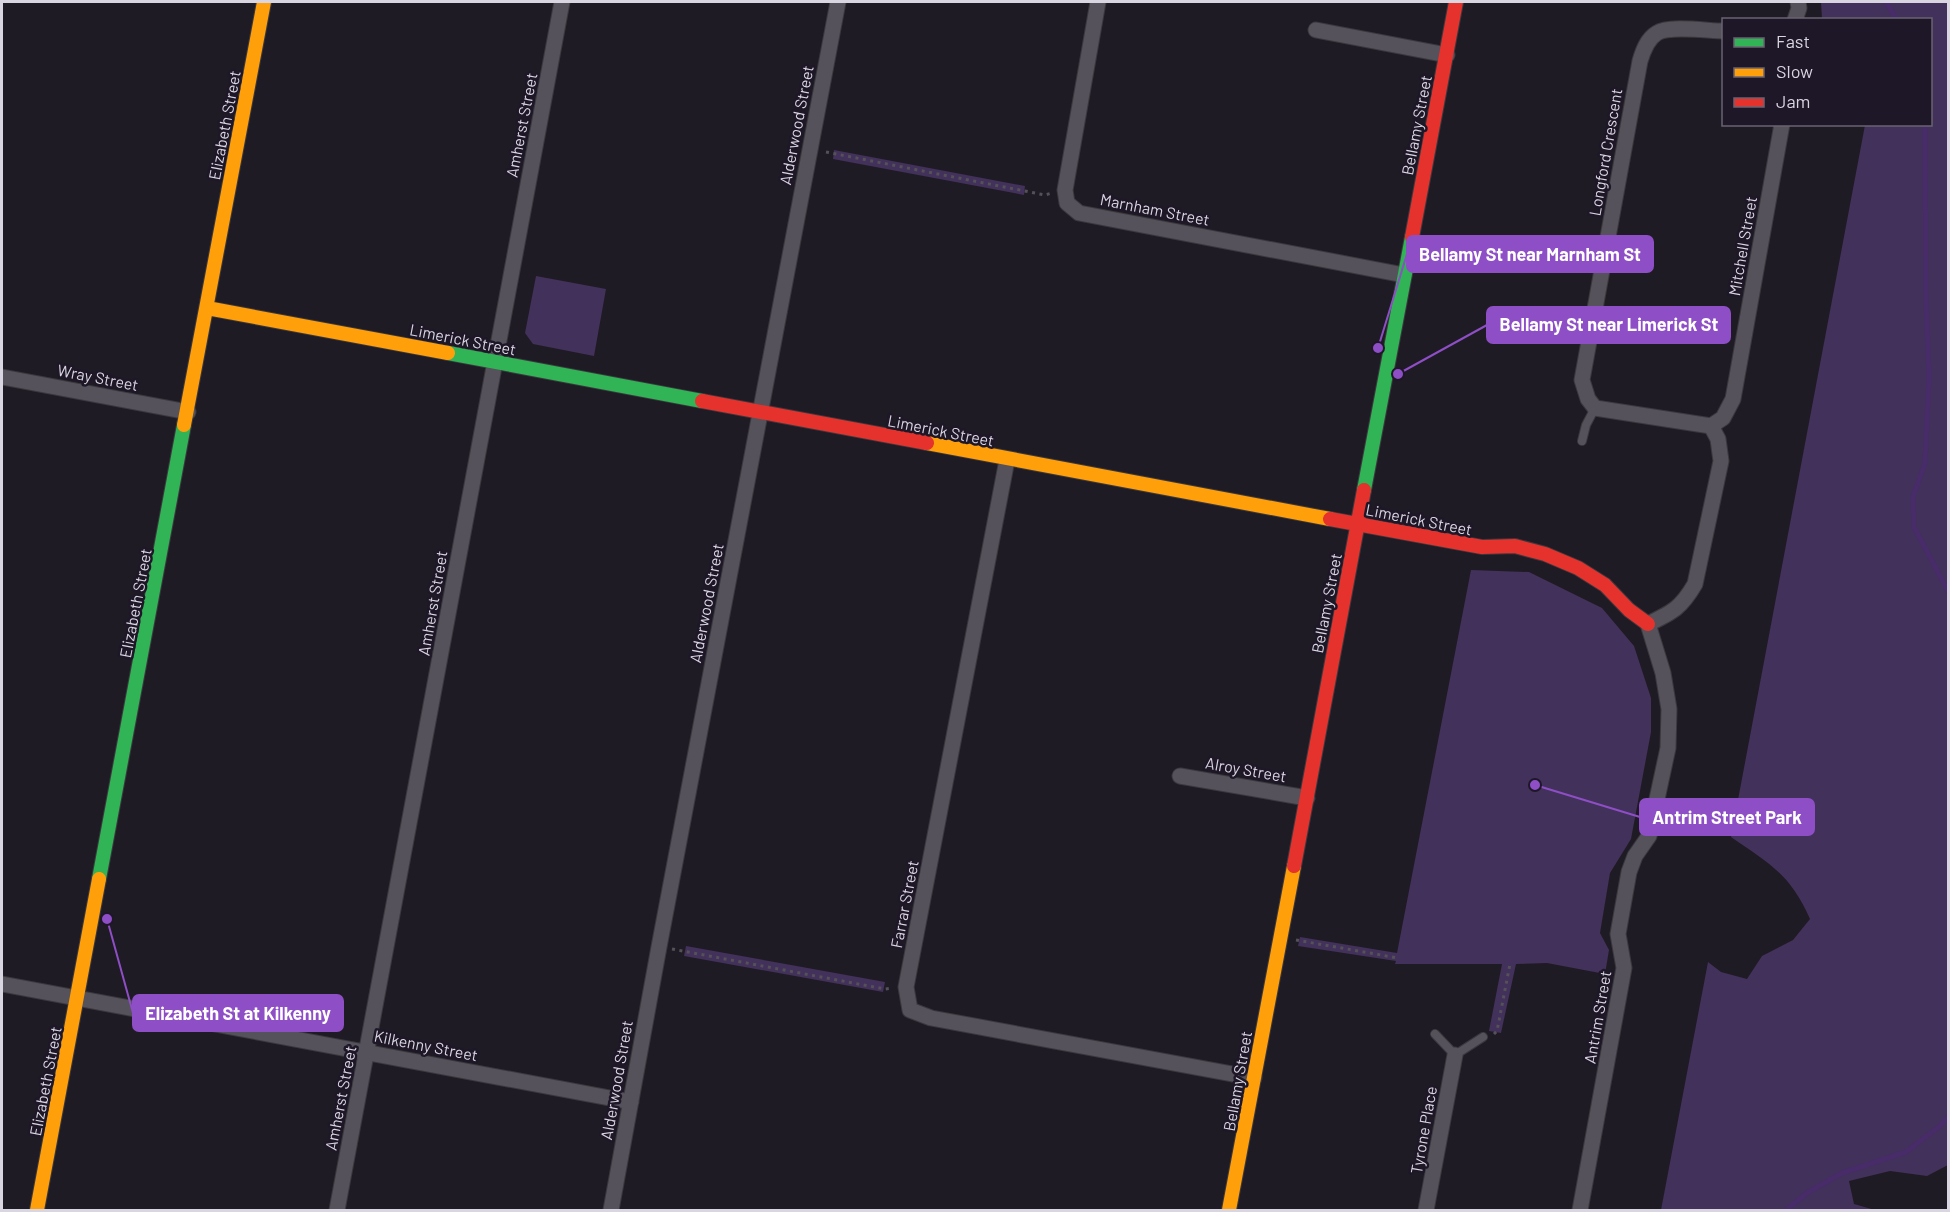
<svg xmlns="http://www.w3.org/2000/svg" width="1950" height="1212" viewBox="0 0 1950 1212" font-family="Barlow,sans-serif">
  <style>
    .green { fill: #42315a }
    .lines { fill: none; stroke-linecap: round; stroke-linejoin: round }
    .stream { stroke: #472c69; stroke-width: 5 }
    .lane-casing { stroke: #3b383f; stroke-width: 10 }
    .street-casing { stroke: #3b383f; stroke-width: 17 }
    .fast-casing { stroke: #3b383f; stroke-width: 16 }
    .slow-casing { stroke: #3b383f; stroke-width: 16 }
    .jam-casing { stroke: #3b383f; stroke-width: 16 }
    .path { stroke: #545158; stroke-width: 3; stroke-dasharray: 3 4.5; stroke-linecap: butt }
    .lane { stroke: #56525b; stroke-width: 8 }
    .street { stroke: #56525b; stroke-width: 15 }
    .fast { stroke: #30b455; stroke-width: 14 }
    .slow { stroke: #ff9f0a; stroke-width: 14 }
    .jam { stroke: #e5322d; stroke-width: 14 }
    .labels { text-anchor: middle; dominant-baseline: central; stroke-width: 5; stroke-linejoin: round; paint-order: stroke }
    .street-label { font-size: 16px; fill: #d9d5e1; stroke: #1e1728 }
    .leader { fill: none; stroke: #8e4ec6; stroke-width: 2 }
    .callout-dot { fill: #8e4ec6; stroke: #1e1728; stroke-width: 2 }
    .callout { fill: #8e4ec6; stroke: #8e4ec6; stroke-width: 2 }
    .callout-label { font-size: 18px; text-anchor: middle; font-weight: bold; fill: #fff }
  </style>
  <rect width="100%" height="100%" fill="#1f1b24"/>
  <path class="green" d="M1821,2H1948V1165L1927,1176L1890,1171L1849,1181L1854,1204L1875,1210H1661L1708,962L1721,972L1747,979L1762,956L1793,940L1810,919C1790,874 1770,864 1731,837L1865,125L1930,124V20L1822,19Z
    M834,150L1025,186L1024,195L833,159Z
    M536,276L606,289L594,356L533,344L525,333Z
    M1471,570L1529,572L1602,608L1634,646L1651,698V732L1631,839L1610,873L1600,933L1609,950L1605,974L1547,963L1516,964L1501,1033L1489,1031L1502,964H1395L1396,961L1298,946L1300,937L1397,953Z
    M686,946L885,982L883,992L684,956Z"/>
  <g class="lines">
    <path class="stream" d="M1886,2L1897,20
      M1925,124L1926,298L1929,377L1925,463L1913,497L1914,527L1948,591
      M1786,1210L1807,1193L1842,1173L1906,1152L1940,1126L1948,1117"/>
    <defs>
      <path id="lane" d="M1582,441L1586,425L1595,408
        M1435,1034L1455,1055L1483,1037"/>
      <path id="street" d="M1098,2L1065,190L1067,203L1079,213L1404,275
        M1795,20L1799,8L1798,2
        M1316,30L1447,55
        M2,377L188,412
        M1711,426L1595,408L1588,399L1582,380L1640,61C1643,51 1647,39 1657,33C1669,25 1708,31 1724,31
        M1007,460L906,987L910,1010L931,1018L1254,1078
        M1180,776L1307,798
        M2,984L631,1102
        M337,1210L562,2
        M611,1210L659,947L838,2
        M1426,1210L1455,1055
        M1580,1210L1624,968L1618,934L1629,872L1635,856L1649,836L1668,748L1669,709L1663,673L1648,624C1673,612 1681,608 1695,584L1721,461L1718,439L1711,426L1723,418L1733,399L1782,124"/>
      <path id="fast" d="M448,353L702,401
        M1364,490L1412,237
        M99,879L184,425"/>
      <path id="slow" d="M207,308L448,353
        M184,425L264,2
        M927,443L1330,519
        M37,1210L99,879
        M1229,1210L1294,866"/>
      <path id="jam" d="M1412,237L1456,2
        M702,401L927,443
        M1330,519L1482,547L1515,546L1545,554L1578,568L1605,585L1629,610L1648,624
        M1294,866L1364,490"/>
    </defs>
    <use href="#lane" class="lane-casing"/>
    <use href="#street" class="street-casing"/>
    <use href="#fast" class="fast-casing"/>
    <use href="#slow" class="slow-casing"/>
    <use href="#jam" class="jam-casing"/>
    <path class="path" d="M826,152L1045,195L1052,193
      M1296,940L1398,958
      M672,949L885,989L893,988
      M1494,1034L1497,1031L1510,964"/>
    <use href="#lane" class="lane"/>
    <use href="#street" class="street"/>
    <use href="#fast" class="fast"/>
    <use href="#slow" class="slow"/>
    <use href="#jam" class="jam"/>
  </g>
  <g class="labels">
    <g class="street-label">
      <text transform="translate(224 125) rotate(-79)">Elizabeth Street</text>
      <text transform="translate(521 125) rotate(-79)">Amherst Street</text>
      <text transform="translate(796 125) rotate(-79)">Alderwood Street</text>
      <text transform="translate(1416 125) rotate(-79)">Bellamy Street</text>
      <text transform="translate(1605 152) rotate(-80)">Longford Crescent</text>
      <text transform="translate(1155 209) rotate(11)">Marnham Street</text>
      <text transform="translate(1742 246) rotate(-80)">Mitchell Street</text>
      <text transform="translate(463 339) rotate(11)">Limerick Street</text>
      <text transform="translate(98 377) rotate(11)">Wray Street</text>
      <text transform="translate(941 430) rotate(11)">Limerick Street</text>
      <text transform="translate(1419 519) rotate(11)">Limerick Street</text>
      <text transform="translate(135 603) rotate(-79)">Elizabeth Street</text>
      <text transform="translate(432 603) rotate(-80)">Amherst Street</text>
      <text transform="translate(706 603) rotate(-79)">Alderwood Street</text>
      <text transform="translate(1326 603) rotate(-79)">Bellamy Street</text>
      <text transform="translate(1246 769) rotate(10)">Alroy Street</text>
      <text transform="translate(904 904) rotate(-79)">Farrar Street</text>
      <text transform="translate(1597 1017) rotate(-80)">Antrim Street</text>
      <text transform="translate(426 1045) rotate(11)">Kilkenny Street</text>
      <text transform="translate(616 1080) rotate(-80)">Alderwood Street</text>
      <text transform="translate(45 1081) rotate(-79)">Elizabeth Street</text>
      <text transform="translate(1237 1081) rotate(-80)">Bellamy Street</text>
      <text transform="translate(340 1098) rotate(-79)">Amherst Street</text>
      <text transform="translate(1423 1130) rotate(-80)">Tyrone Place</text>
    </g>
  </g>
  <path class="leader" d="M1378 348L1407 254M1398 374L1487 325M1535 785L1640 817M107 919L133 1013"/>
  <g class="callout-dot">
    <circle cx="1378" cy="348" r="6"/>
    <circle cx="1398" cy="374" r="6"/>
    <circle cx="1535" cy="785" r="6"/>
    <circle cx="107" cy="919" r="6"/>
  </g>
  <g class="callout">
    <rect x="1407" y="236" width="246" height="36" rx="6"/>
    <rect x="1487" y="307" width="243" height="36" rx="6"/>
    <rect x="1640" y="799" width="174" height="36" rx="6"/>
    <rect x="133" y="995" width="210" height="36" rx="6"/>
  </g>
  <g class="callout-label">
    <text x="1530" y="261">Bellamy St near Marnham St</text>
    <text x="1609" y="331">Bellamy St near Limerick St</text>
    <text x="1727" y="824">Antrim Street Park</text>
    <text x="238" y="1020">Elizabeth St at Kilkenny</text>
  </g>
  <rect width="1950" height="1212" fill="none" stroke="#d9d5e1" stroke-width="6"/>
  <rect x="1722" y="18" width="210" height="108" fill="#1e1728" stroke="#696372" stroke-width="1.5"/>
  <rect x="1734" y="38" width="30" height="9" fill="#30b455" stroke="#696372" stroke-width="1.5"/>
  <text x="1776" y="48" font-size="18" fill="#d9d5e1">Fast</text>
  <rect x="1734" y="68" width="30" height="9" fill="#ff9f0a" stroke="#696372" stroke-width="1.5"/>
  <text x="1776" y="78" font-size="18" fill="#d9d5e1">Slow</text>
  <rect x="1734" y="98" width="30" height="9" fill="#e5322d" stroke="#696372" stroke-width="1.5"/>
  <text x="1776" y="108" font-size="18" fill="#d9d5e1">Jam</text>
</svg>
